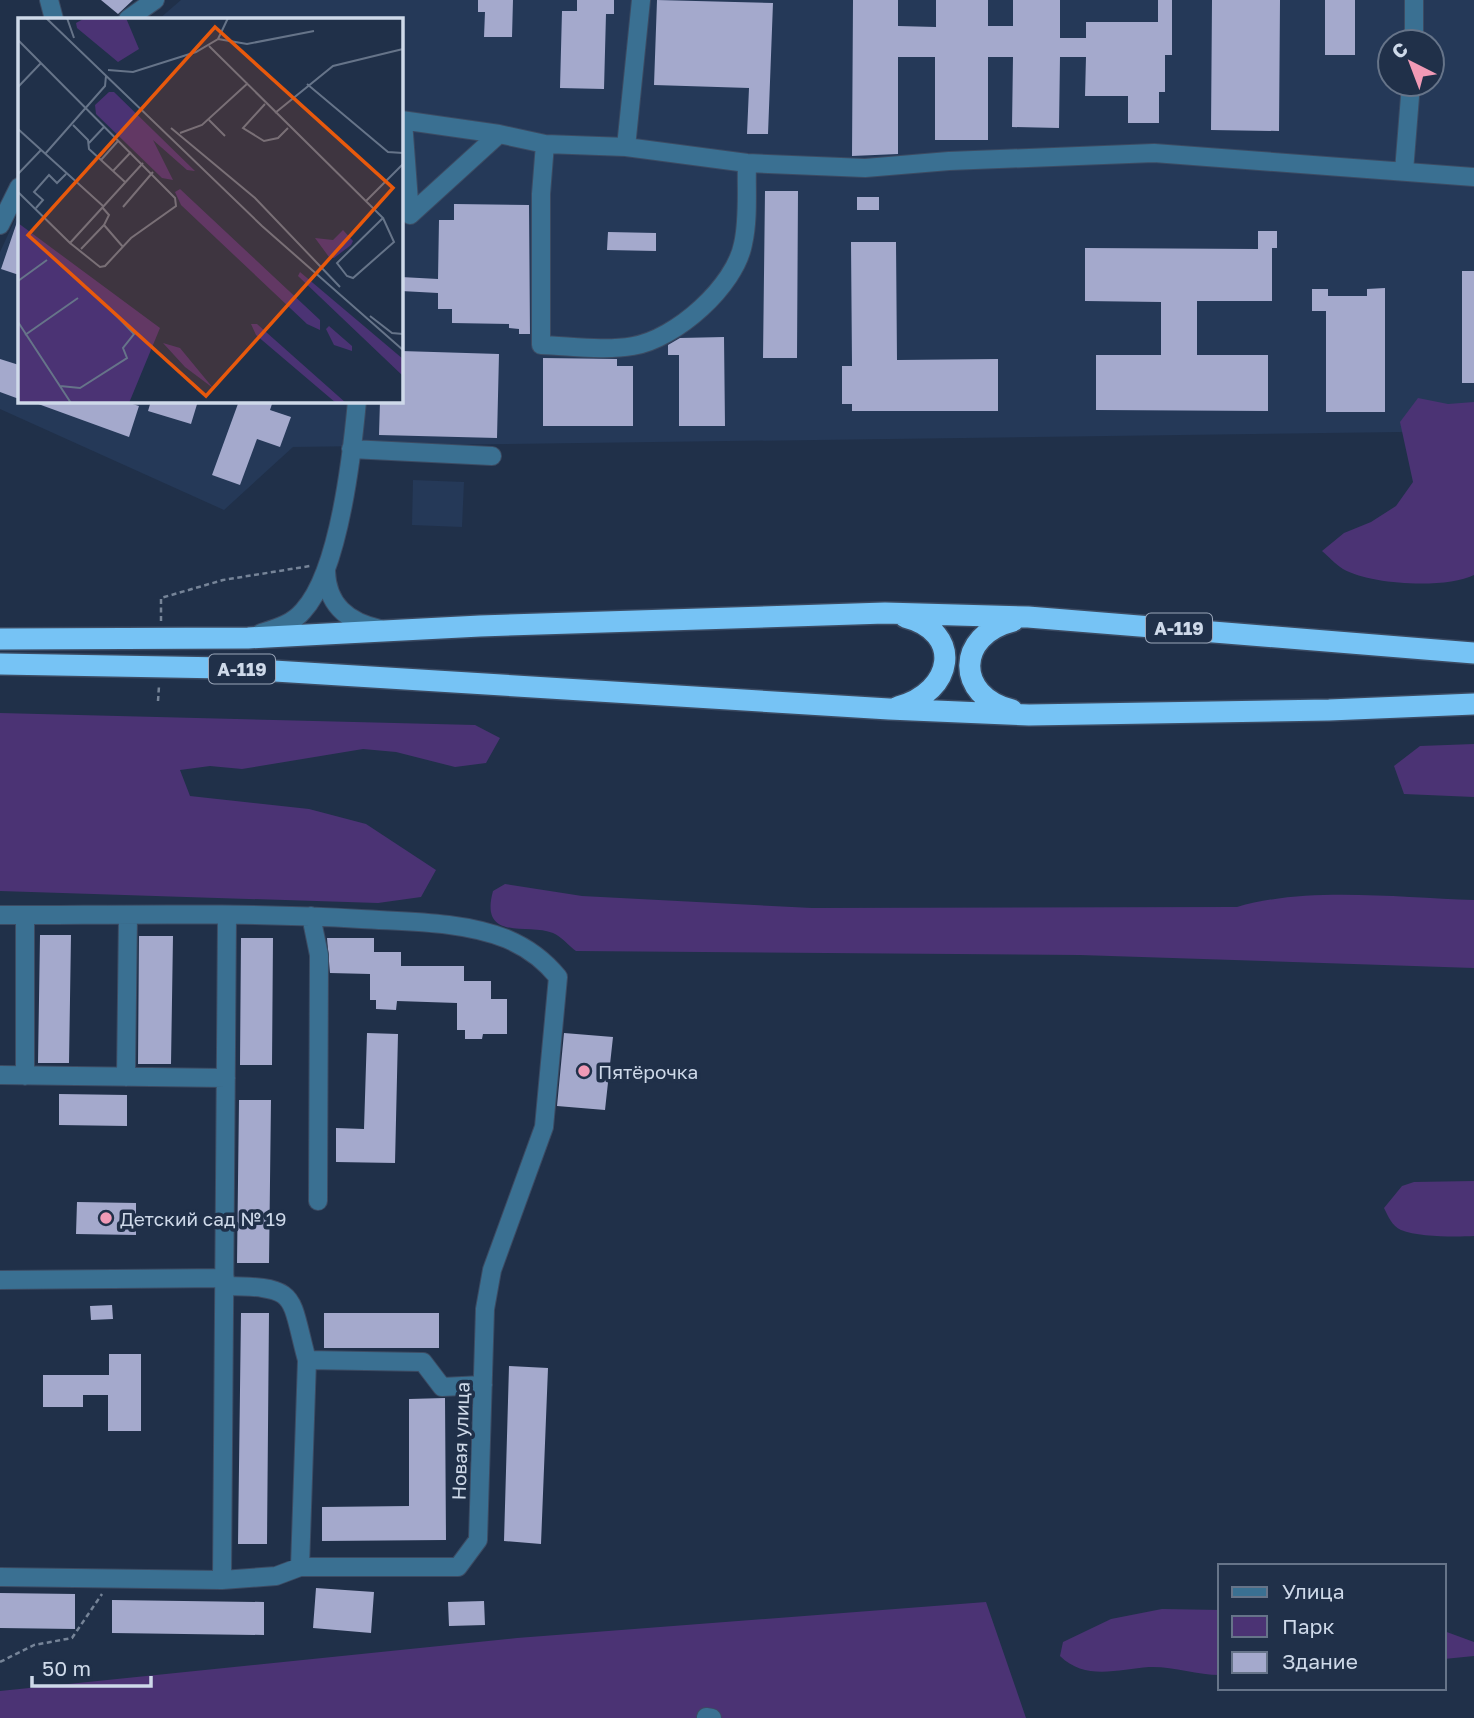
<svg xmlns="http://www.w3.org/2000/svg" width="1474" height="1718" viewBox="0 0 1474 1718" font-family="'Golos Text',sans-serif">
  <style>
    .built { fill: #253958; fill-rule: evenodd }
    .green { fill: #4b3374 }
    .building { fill: #a4a9cc }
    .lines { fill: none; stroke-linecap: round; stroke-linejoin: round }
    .minor-casing { stroke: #3c4b63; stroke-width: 20 }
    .highway-casing { stroke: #3c4b63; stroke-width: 24 }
    .path { stroke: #768498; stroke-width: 2.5; stroke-dasharray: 5 3.5; stroke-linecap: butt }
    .minor { stroke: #3a7092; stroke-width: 18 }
    .highway { stroke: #76c3f5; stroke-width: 21 }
    .poi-dot { fill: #f09ab6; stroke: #203049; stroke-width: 2.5 }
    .labels { text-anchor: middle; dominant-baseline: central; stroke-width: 7; stroke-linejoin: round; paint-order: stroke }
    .shield { fill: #203049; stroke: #9aa6b9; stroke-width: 2 }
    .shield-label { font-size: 18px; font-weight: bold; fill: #ced9e9 }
    .poi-label { font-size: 19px; fill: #ced9e9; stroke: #203049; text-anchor: start }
    .street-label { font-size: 19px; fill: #ced9e9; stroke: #203049 }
    .inset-road { fill: none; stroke: #667489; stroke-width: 2 }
    .view { fill: #e8590c; fill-opacity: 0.15; stroke: #e8590c; stroke-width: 3.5 }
    .inset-edge { fill: none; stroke: #ced9e9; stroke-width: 3.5 }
  </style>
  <rect width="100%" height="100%" fill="#203049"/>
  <path class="built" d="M181,0H1474V431L293,447L224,510L0,409V252L19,211V401H401V19H159ZM1390,42H1432V84H1390Z
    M413,480L464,482L462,527L412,525Z"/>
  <path class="green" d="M1418,398L1448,404L1474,402V575C1446,589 1371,585 1343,569C1335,564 1328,556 1322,551L1344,533L1371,522L1396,506L1413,482L1400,422Z
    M0,713L475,725L500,738L486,763L455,767L396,752L363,749L242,769L210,766L180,770L190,796L309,809L366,824L436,870L421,897L378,903L0,891Z
    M1474,744V797L1404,794L1394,766L1420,746Z
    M505,884L582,896L812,908L1237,907C1308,886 1400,898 1474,900V968L1080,955L576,951C569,946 561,936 553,933C528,923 479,942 493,891Z
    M1474,1181V1236C1455,1237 1418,1237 1401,1230C1392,1226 1388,1216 1384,1208L1402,1186L1414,1182Z
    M986,1602L1026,1718H0V1691L517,1638Z
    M1162,1609L1220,1610V1675C1197,1675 1172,1666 1149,1667C1119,1669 1085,1681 1060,1656L1063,1642L1111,1619Z
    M1444,1631L1474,1642V1656L1444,1659Z"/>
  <path class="building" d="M101,0H133L118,14Z
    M478,0H513L512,37H484L485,12H478Z
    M577,0H614V14H606L604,89L560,88L562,11H577Z
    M657,0L773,3L768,134H747L749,88L654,85Z
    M853,0H898V26L936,27V0H988V26H1013V0H1060V38H1086V22H1158V0H1172V55H1165V92H1159V123H1128V96H1085L1086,57H1060L1059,128L1012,127L1013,57H988V140H935V57H898V154L852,156Z
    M1212,0H1280L1279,131L1211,130Z
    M1325,0H1355V55H1325Z
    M765,191H798L797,358H763Z
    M857,197H879V210H857Z
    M454,204L529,205L530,334H519V329L509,328V324L452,323V309H438V293L401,291V277L438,279L439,220H454Z
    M17,222L19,223V275L1,269Z
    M1258,231H1277V248H1272V301H1197V355H1268V411L1096,410V355H1161V302L1085,301V248L1258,249Z
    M608,232L656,233V251L607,250Z
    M851,242H896L897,360L998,359V411H852V404H842V366H852Z
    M1462,271H1474V383H1462Z
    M1385,288V412H1326V311H1312V289H1328V296H1367V289Z
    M724,337L725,426H679V355H668V345L680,338Z
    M401,351L499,354L497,438L379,435L380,401H401Z
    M543,358L617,359V366H633V426H543Z
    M0,359L19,365V399L0,392Z
    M30,401H123L139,406L129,437Z
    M151,401H198L191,424L148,411Z
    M239,401H273L270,410L291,417L280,447L257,439L240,485L212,475Z
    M40,935H71L69,1063H38Z
    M139,936H173L171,1064H138Z
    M241,938H273L272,1065H240Z
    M327,938H374V952H401V966H464V981H491V999H507V1034H483L482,1039H465V1030H457V1003L397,1001L396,1010L376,1009V1000H370V974L330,973Z
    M367,1033L398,1034L395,1163L336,1162V1128L364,1129Z
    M564,1033L613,1037L605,1110L557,1106Z
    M59,1094L127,1095V1126L59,1125Z
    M239,1100H271L269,1263H237Z
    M77,1202L136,1203V1235L76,1234Z
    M112,1305L113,1319L91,1320L90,1306Z
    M241,1313H269L267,1544H238Z
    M324,1313H439V1348H324Z
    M109,1354H141V1431H108V1395H83V1407H43V1375H109Z
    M509,1366L548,1368L541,1544L504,1541Z
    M445,1398L446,1540L322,1541V1507L409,1506V1399Z
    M316,1588L374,1592L371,1633L313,1628Z
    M0,1593L75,1594V1629L0,1628Z
    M112,1600L264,1602V1635L112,1633Z
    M484,1601L485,1625L449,1626L448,1602Z"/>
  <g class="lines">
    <defs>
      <path id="minor" d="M49,0L54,19
        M128,19L155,0
        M1414,42V0
        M401,120L499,134L545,144L626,147L747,163L865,168L949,161L1154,153L1474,177
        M403,121L410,215
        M545,144L541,194V345C571,346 604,351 633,346C676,339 735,286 743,244C749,218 746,188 747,163
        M626,147L641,0
        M1404,171L1411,84
        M410,215L499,134
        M0,225L19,187
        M351,449L492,456
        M326,571C327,605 348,622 380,629
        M261,633C277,628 292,624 303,611C339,572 352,455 357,401
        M0,915C120,915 241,912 361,919C408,922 462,921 507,939C526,947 545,961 558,977L544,1127L492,1270L485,1309L478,1540L458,1567H300L276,1576L222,1580
        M25,915V1076
        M311,916L319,955L318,1201
        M0,1075L226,1078
        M126,1077L128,915
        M0,1280L225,1278
        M226,1286C300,1287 289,1294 307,1360L423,1362L442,1387L483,1385
        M300,1567L307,1360
        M0,1577L222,1580L227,915
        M706,1717L712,1718"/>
      <path id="highway" d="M0,639L248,638L480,626L885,613L1028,617L1474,653
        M0,664L225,668L889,709L1029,715L1329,710L1474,704
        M898,707C954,692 964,632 905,617
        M1012,710C955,696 956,635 1013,621"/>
    </defs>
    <use href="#minor" class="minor-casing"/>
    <use href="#highway" class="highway-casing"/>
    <path class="path" d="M161,621V598L223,580L310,566
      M158,701L159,686
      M0,1662L34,1645L72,1638L102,1594"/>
    <use href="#minor" class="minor"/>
    <use href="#highway" class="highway"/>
  </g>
  <g class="poi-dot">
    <circle cx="584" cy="1071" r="7"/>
    <circle cx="106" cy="1218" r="7"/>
  </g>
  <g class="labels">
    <g class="shield">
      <rect x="1146" y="613.5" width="66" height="29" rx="5"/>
      <rect x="209" y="654.5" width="66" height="29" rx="5"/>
    </g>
    <g class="shield-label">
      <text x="1179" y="628">А-119</text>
      <text x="242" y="669">А-119</text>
    </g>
    <g class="poi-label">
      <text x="598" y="1071">Пятёрочка</text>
      <text x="120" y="1218">Детский сад № 19</text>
    </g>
    <g class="street-label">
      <text transform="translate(460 1441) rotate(-88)">Новая улица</text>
    </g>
  </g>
  <g transform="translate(18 18)">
    <rect width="385" height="385" fill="#203049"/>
    <path d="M67,0H108L121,31L100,44L59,10L58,5ZM91,74H96L177,153L169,152L135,122L155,162L144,160L78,96L77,87ZM162,171L302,302V312L289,306L163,187L157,174ZM0,205L142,310L111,385H0ZM325,212L335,223L333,227L316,240L311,239L297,220L315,222ZM282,254L385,341V358L280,258ZM233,306H239L328,385H318L238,317ZM311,308L334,328V333L316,327L308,311ZM145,325L162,330L195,370L167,349Z" fill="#4b3374"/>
    <path class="inset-road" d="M28,0L244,208L385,332M49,0L56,20M200,21L229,26L296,13M0,22L157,180L158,188L113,220L87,248L82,249L52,225M191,28L365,200L319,245L329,258L335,260L376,224L365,200M90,52L115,54L178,34L200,21L210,0M289,66L370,134L385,135M0,69L23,45M247,86L225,110L246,123L260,120L270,110M257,95L315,48L385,31M191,102L207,118M55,107L70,122L71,131L107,164M153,110L237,180L322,269M0,111L85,188M162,115L184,107L230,65M71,125L86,109M27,136L87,68L88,58M83,142L100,123M95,153L113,134M0,156L23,132M0,174L52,225L125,145M348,183L385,146M84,189L91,197L86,207L105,229M105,189L135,154M18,190L25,182L16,174L31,157L39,165L48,156M63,231L86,207M0,263L29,242M352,298L374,315L385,316M0,304L53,385M7,317L60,280M42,368L62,370L109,340L105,330L116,316L95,294"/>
    <path class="view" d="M197,9L375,170L188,378L10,217Z"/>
    <rect width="385" height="385" class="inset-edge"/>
  </g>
  <rect x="1218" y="1564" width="228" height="126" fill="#203049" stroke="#667489" stroke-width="2"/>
  <rect x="1232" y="1587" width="35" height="10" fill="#3a7092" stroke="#667489" stroke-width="2"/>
  <text x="1282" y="1599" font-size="21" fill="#ced9e9">Улица</text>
  <rect x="1232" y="1616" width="35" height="21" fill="#4b3374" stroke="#667489" stroke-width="2"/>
  <text x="1282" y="1634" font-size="21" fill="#ced9e9">Парк</text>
  <rect x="1232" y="1652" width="35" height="21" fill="#a4a9cc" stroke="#667489" stroke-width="2"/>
  <text x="1282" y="1669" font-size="21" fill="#ced9e9">Здание</text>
  <g transform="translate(1411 63) rotate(318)"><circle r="33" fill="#203049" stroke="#667489" stroke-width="2"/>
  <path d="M0-5L12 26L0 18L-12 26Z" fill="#f09ab6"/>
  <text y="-10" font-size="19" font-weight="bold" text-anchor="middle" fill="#ced9e9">С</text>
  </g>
  <path d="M32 1676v10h119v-10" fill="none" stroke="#ced9e9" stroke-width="3.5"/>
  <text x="42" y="1676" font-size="21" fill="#ced9e9" stroke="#203049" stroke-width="5" paint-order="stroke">50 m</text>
</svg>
